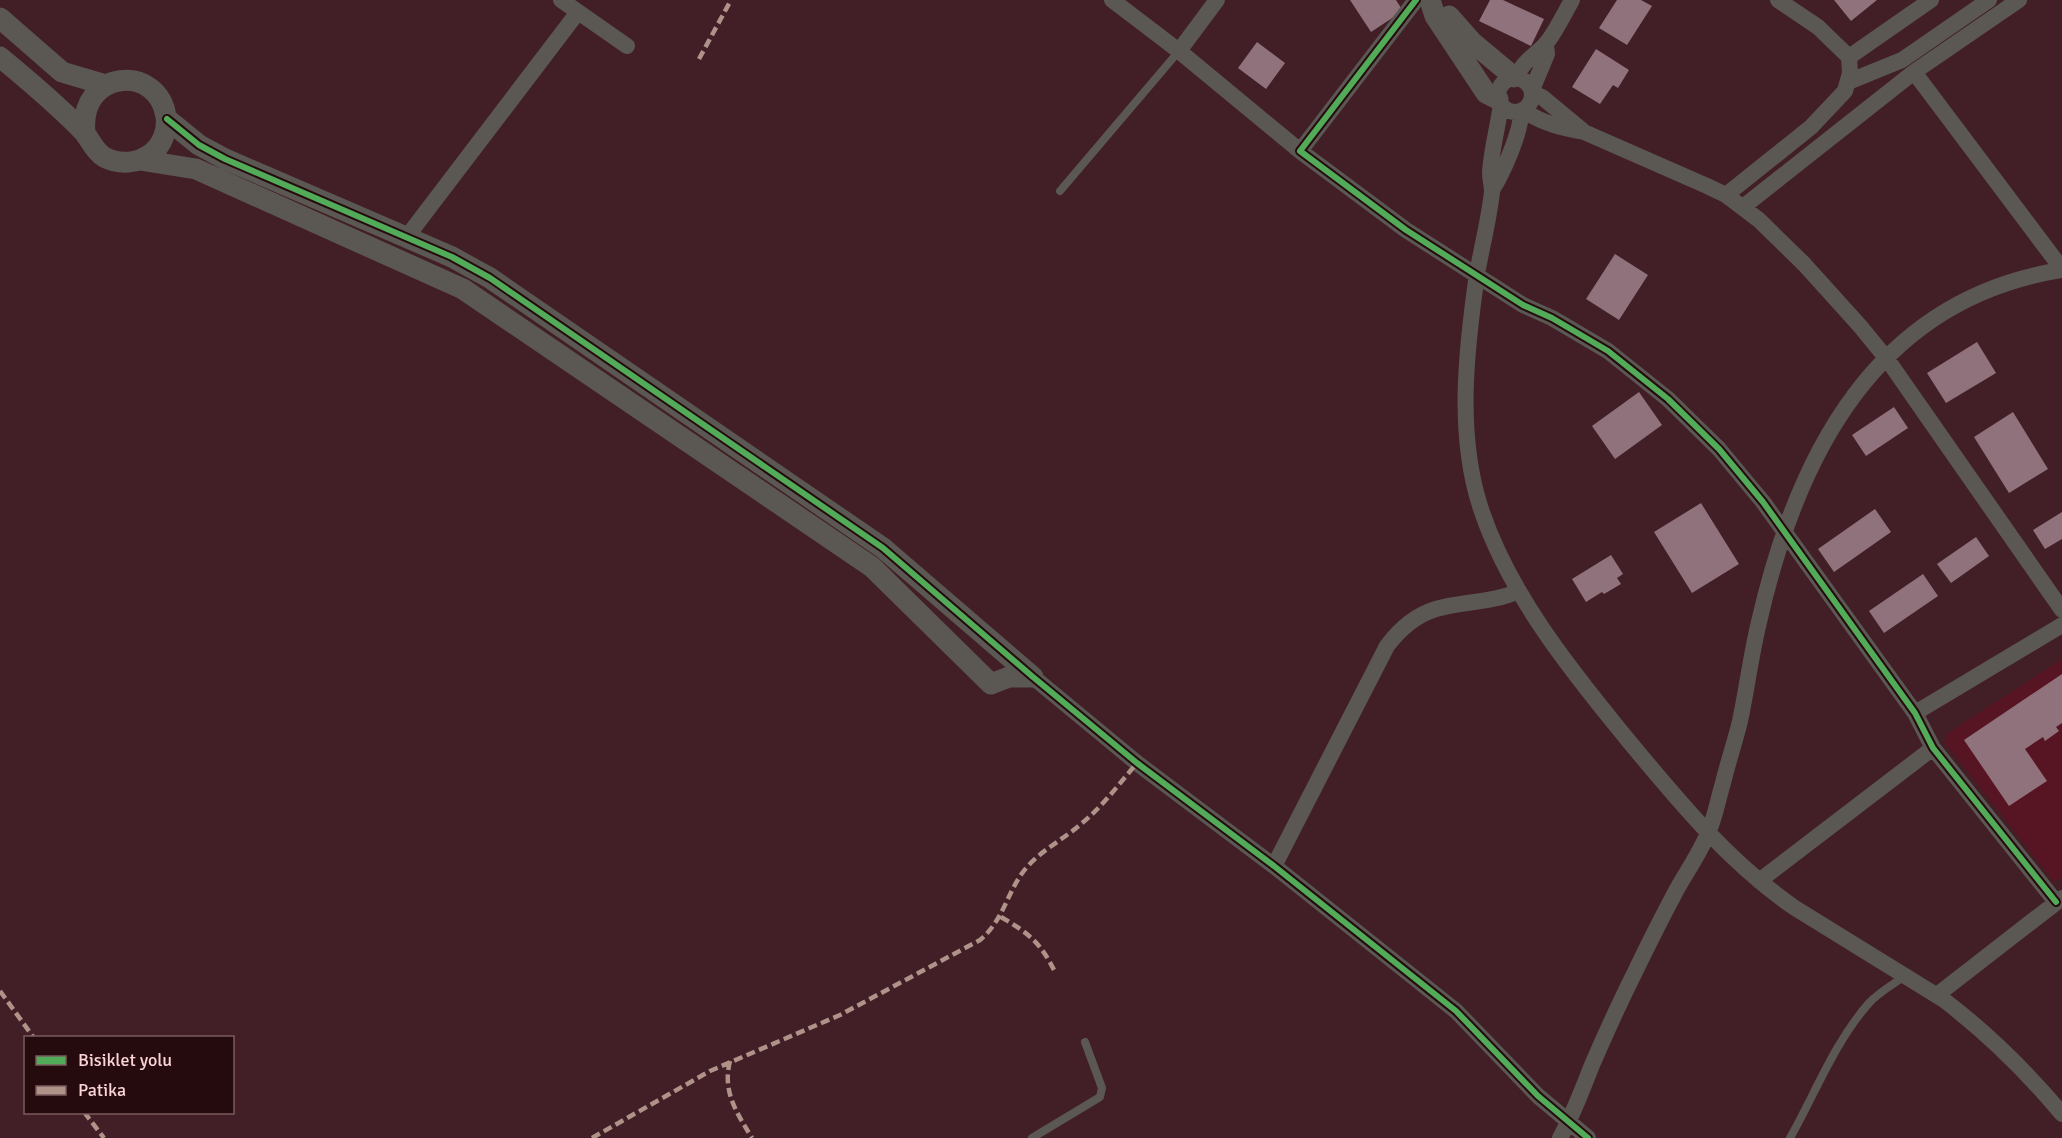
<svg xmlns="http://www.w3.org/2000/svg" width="2062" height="1138" viewBox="0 0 2062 1138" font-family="Signika,sans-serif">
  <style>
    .built { fill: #571524 }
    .building { fill: #90727c }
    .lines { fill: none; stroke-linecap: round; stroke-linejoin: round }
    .service { stroke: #5b5853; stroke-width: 8 }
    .minor { stroke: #5b5853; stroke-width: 16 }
    .tertiary { stroke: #5b5853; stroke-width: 21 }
    .quiet { stroke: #af9288; stroke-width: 4.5; stroke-dasharray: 9 4.5; stroke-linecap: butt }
    .cycleway-casing { stroke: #250a0e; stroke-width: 10 }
    .cycleway { stroke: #51ab58; stroke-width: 6 }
  </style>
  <rect width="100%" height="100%" fill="#421f27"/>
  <path class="built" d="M2062,659V877L2054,882L1945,743L1948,733Z"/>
  <path class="building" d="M1350,0H1396L1403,11L1371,32Z
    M1490,0H1503L1544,19L1531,46L1479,21Z
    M1617,0H1641L1652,6L1627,45L1599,28Z
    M1834,0H1877L1851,21Z
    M1257,42L1285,63L1266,89L1238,68Z
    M1596,49L1629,70L1618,88L1613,85L1600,104L1572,87Z
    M1615,254L1648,275L1619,320L1586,299Z
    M1977,342L1996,373L1946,403L1927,373Z
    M1639,392L1662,425L1615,459L1592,426Z
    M1894,407L1908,428L1866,456L1852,435Z
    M2013,412L2048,469L2009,493L1974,437Z
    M1701,503L1739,564L1692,593L1654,532Z
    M1875,509L1891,532L1834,572L1818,549Z
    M2062,512V539L2045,549L2033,530Z
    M1976,537L1989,556L1951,583L1937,564Z
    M1611,555L1623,574L1617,578L1621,584L1604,594L1602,592L1586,602L1572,579Z
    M1923,574L1938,596L1884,633L1869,611Z
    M2062,674V723L2056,727L2059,731L2045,741L2043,737L2025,749L2047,781L2009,806L1964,740Z"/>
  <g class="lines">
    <path class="service" d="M1060,191L1179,51
      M1032,1138L1100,1097L1102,1088L1085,1042
      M1790,1138C1816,1092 1834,1043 1869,1003C1879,992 1894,984 1906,975"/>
    <path class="minor" d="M561,0L627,46
      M1112,0L1179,51L1300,151
      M1416,0L1300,151L1406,230L1523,305L1552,318L1608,351L1668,399L1719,449L1763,502L1915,713L1933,748L2056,902
      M1179,51L1217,0
      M1849,57L1931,0
      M1914,72L2062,269
      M1517,77C1523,59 1538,55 1548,41C1557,29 1564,14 1572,0
      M1498 95a17 17 0 1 1 34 0a17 17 0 1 1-34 0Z
      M1848,82L1902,60L1989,0
      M1532,90L1547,54L1546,44
      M1533,93L1542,97L1583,131
      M1501,104C1498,127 1491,151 1490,173C1490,179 1492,185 1492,192C1489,219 1482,246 1477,274C1466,351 1456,437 1482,512C1510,594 1569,668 1623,734C1675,797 1727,861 1795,908L1944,1000C1987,1033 2027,1072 2062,1114
      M1523,110C1541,123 1562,128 1584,132L1707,186L1726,195L1759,220L1804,264L1860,326L1887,359L2062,610
      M1492,190C1503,173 1522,130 1521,111
      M1726,195L1811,127L1845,91L1850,73L1849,57L1818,27L1778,0
      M1743,207L1914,72L2019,0
      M406,238L578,12
      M1033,677L1137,763L1274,866L1456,1011L1538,1096L1588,1138
      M1915,713L2062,625
      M1274,866L1387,646C1399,630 1416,615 1436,609C1464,601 1492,603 1519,591
      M1759,881L1933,748
      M1937,995L2062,898
      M1560,1138C1573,1115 1582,1090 1592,1065C1605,1035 1619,1004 1634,974C1648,945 1662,917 1677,889C1687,871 1700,853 1708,833C1715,818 1718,799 1723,783C1728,762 1735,742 1740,721C1747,688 1751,655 1759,622C1797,455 1876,299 2062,270"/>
    <path class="tertiary" d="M1430,0L1435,16L1486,93L1498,99
      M1449,16L1472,42L1514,77
      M0,18L62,72L106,85
      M0,57C28,80 56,104 82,130C90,138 93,150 104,157C119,165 138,164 152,153C162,145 168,130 166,117C159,63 78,69 85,133
      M167,119L199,145L225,159L452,257L490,278L883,548L1033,677
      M140,160L196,169L463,289L872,567L991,684L1009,677H1033"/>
    <path class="quiet" d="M699,59L731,0
      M1001,917C1030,934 1041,943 1056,974
      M0,991L34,1038
      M730,1061C722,1092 737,1113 752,1138
      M84,1112L104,1138
      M592,1138L710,1071L840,1015L980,940C1005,919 1007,890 1027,867C1043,849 1064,839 1081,824C1103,806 1119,784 1137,763"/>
    <defs>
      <path id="cycleway" d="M1416,0L1300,151L1406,230L1523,305L1552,318L1608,351L1668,399L1719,449L1763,502L1915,713L1933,748L2056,902
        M167,119L199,145L225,159L452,257L490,278L883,548L1033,677L1137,763L1274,866L1456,1011L1538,1096L1588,1138"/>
    </defs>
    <use href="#cycleway" class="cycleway-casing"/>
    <use href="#cycleway" class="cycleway"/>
  </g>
  <rect x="24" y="1036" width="210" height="78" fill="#250a0e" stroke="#7b5b5e" stroke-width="1.5"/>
  <rect x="36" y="1056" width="30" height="9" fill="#51ab58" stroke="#7b5b5e" stroke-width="1.5"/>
  <text x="78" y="1066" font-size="18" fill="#fcd4d7">Bisiklet yolu</text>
  <rect x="36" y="1086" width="30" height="9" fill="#af9288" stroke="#7b5b5e" stroke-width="1.5"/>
  <text x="78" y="1096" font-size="18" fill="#fcd4d7">Patika</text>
</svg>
